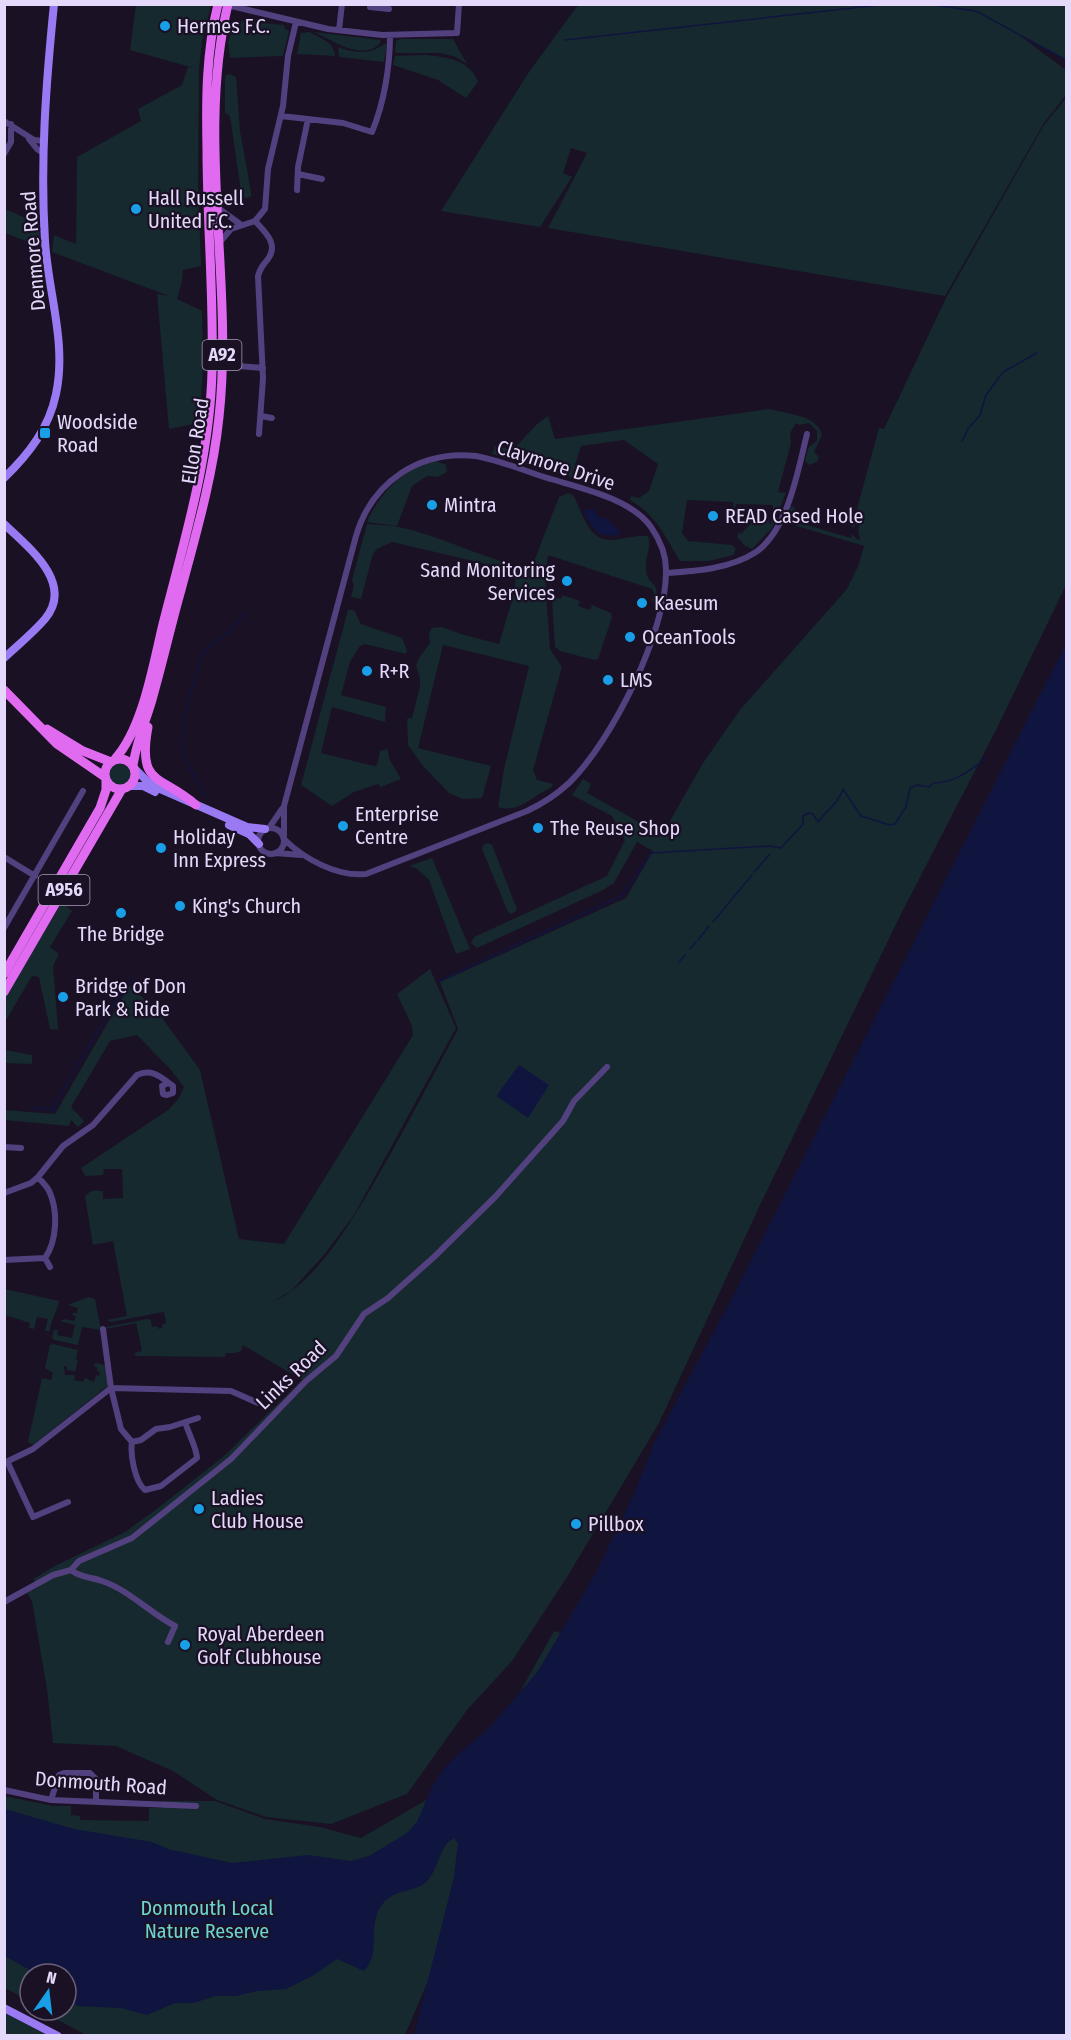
<svg xmlns="http://www.w3.org/2000/svg" width="1071" height="2040" viewBox="0 0 1071 2040" font-family="'Fira Sans Condensed',sans-serif">
  <style>
    .green { fill: #15292e }
    .water { fill: #101540 }
    .lines { fill: none; stroke-linecap: round; stroke-linejoin: round }
    .stream { stroke: #101540; stroke-width: 1.5 }
    .street { stroke: #53417f; stroke-width: 6 }
    .secondary { stroke: #9a7af2; stroke-width: 8 }
    .primary { stroke: #e06bf0; stroke-width: 9 }
    .poi-dot { fill: #189fe8; stroke: #1a1125; stroke-width: 2 }
    .labels { text-anchor: middle; dominant-baseline: central; stroke-width: 4.5; stroke-linejoin: round; paint-order: stroke }
    .shield { fill: #1a1125; stroke: #a89dbb; stroke-width: 1.5 }
    .shield-label { font-size: 18px; font-weight: bold; fill: #e5d9fb }
    .poi-label { font-size: 20px; fill: #e5d9fb; stroke: #1a1125; text-anchor: start }
    .street-label { font-size: 20px; fill: #e5d9fb; stroke: #1a1125 }
    .park-label { font-size: 20px; fill: #6cd5d4; stroke: #1a1125 }
  </style>
  <rect width="100%" height="100%" fill="#1a1125"/>
  <path class="green" d="M136,5H211L202,42L199,69L198,184L201,266L183,270L182,281L177,299L202,311L203,367L199,423L169,429L157,294L169,296L52,252L54,235L76,244L77,157L141,121L138,109L182,85L188,67L194,68L130,50Z
    M578,5H1066V60L1019,35L1066,70V95L1044,123L945,296L548,228L587,153L571,148L563,173L572,177L540,227L441,211L529,72Z
    M242,21L284,25L285,29L289,31L283,56L230,58L228,43L234,25Z
    M309,32C320,38 335,42 335,56L297,54L301,33Z
    M314,32L380,40L381,42C364,63 332,40 314,32Z
    M400,39H453L467,64L456,57L440,53H397L395,52L396,41Z
    M384,44L387,45L384,62L339,57L338,47C353,53 370,55 384,44Z
    M426,55C446,57 471,60 478,82L466,98L438,80L393,65L395,56Z
    M230,74L236,77L240,131L251,192V196L247,198L243,197L241,192L230,116L225,113V79L226,75Z
    M1066,98V585L997,728L899,918L761,1203L659,1423L569,1574L512,1661L467,1710L407,1794L331,1824L266,1817L217,1800L173,1771L116,1746L53,1743L47,1689L32,1601L27,1593L38,1587L33,1579L55,1566L125,1532L154,1511L223,1457L302,1380L243,1345L241,1351L235,1353H226L225,1357L135,1356V1353L142,1351L136,1323L105,1329L106,1327L147,1319L151,1320L152,1327L158,1326L159,1329L162,1328V1325L166,1323L164,1312L111,1322L107,1320L127,1316L113,1241L93,1245L85,1197C89,1190 95,1190 103,1191V1199L123,1198L122,1169H104L103,1175L85,1176L81,1168L168,1110L179,1098L184,1087L171,1070L137,1035L110,1041L71,1107L84,1121L78,1127L71,1120L69,1126L5,1120L4,1110L55,1114L129,986L154,1007L200,1070L239,1239L284,1244L413,1035L412,1026L397,994L430,969L456,1028L354,1215L324,1255L292,1290L274,1301C322,1281 365,1198 391,1153C414,1112 436,1070 458,1029L440,982L626,898L653,851L637,842L614,883L603,890L477,948L471,943L474,937L607,876L625,840L612,816L572,795L583,779L591,784L587,793L662,835L703,763L740,710L847,589L859,564L864,546L790,524L787,520L791,506L795,507L793,521L851,538L852,534L858,540L860,539L858,531L860,522L857,521L854,528L852,527L879,428L884,429L947,296L1044,125Z
    M5,209L30,220L32,212L38,217L41,247L5,233Z
    M770,409C787,414 818,415 822,435L814,452L819,457L817,462L809,465L805,461L808,448L817,441V431L809,423L799,425L796,423L790,433L791,443L778,492L786,493L772,528L752,549L745,546L737,537L739,532L741,534L756,518L753,515L754,514L757,513V518H768L770,525L773,518V505L736,504L735,508H734L733,502L687,500L682,533L688,541L732,545L736,549L733,555L709,561H680C664,535 657,516 630,500L631,496L639,498L649,491L658,464L624,440L581,446L575,465L584,472L587,482L492,454L495,446L513,450L536,425L548,416L555,439Z
    M436,461L446,465L447,472L438,477L427,476L412,486L397,526L367,522C380,492 403,469 436,461Z
    M568,493L573,495C582,510 587,540 610,540C623,540 634,535 648,536C652,550 644,558 646,571C648,586 660,580 656,602L652,601L654,593L652,589L548,555L545,578L550,649L562,667L533,770L537,780L553,784L552,787C534,795 519,814 498,807L504,769L529,666L443,645L418,748L491,766L482,798L463,799L449,793L423,766L408,745L407,719L412,718L420,686V678L416,666L419,658L430,643L429,633L432,628L442,627L464,635L499,644L514,594L516,576L508,569L392,542L377,549L373,554L361,599L351,597L354,585L352,580L367,524C377,525 389,525 399,527C444,537 486,560 531,569L559,497Z
    M554,593L555,598H562V595L580,601L578,606L590,610L592,605L611,613L612,617L598,659L594,660L560,651L555,647L552,600Z
    M348,610H354L361,624L402,638L407,650L406,654L365,644L360,646L350,662L341,695L386,707L385,722L332,707L321,753L374,766L377,765L380,751L387,749L390,760L401,779L381,787L378,784L354,792L332,806L301,785Z
    M109 774a11 11 0 1 1 22 0a11 11 0 1 1-22 0Z
    M488,843L492,845L517,909L515,912L511,914L508,912L482,849L483,845Z
    M432,858L470,949L456,954L429,880L416,868L409,866Z
    M62,902L72,911L50,947L59,954L53,966L58,1030L50,1029L39,977L32,976L5,1022L4,999Z
    M5,1050L32,1055V1064L5,1063Z
    M5,1289L59,1301C57,1312 50,1322 50,1331H45L48,1319L37,1317L34,1329L29,1328L30,1323L5,1315Z
    M89,1297L95,1299L101,1330L82,1327L78,1345L54,1340L52,1337L54,1330H58L57,1335L72,1338L75,1325L60,1321L64,1319L74,1321L76,1316L72,1315L73,1313H77L78,1308L67,1305Z
    M53,1344L78,1350L76,1359L78,1360L75,1372L67,1370V1366H64L65,1375H75L74,1380L83,1382L85,1378L94,1382L96,1375L99,1376L100,1372L97,1371V1367L94,1366L95,1363L105,1365L109,1385L33,1445L28,1442L42,1378L51,1380L53,1373L45,1368L50,1345Z
    M554,1631L622,1649L447,1936L405,2035L88,2036L58,2020L45,2010H66V1974H30V2001L5,1988L4,1796L54,1806H71V1815L80,1816V1820L149,1821V1808H161L162,1801H215L265,1819L320,1827L361,1838L476,1771Z
    M5,2013L47,2035H5Z"/>
  <path class="water" d="M593,509L601,519L606,518L620,532L618,535C603,536 599,536 591,524C587,519 585,517 584,510Z
    M1066,644V2035H414L454,1877L458,1843L454,1838C439,1846 439,1868 428,1880C417,1894 394,1887 381,1906C367,1926 382,1953 364,1971L337,1959L314,1975L286,1989L257,1991L236,1996H215L194,2003H175L147,2015L121,2008L78,2006L66,1999V1974H37L5,1956V1809L74,1829L152,1842L168,1849L232,1863L308,1855L351,1861L369,1856L407,1833L417,1822L432,1787L442,1771L457,1755L489,1728L538,1671L598,1569L636,1489L655,1441L731,1300Z
    M519,1065L549,1085L528,1118L498,1097L497,1095Z"/>
  <g class="lines">
    <path class="stream" d="M927,4L976,11L1066,60
      M565,40L889,4
      M962,441L968,429L980,415L986,395L1003,372L1037,353
      M205,796C199,778 184,766 182,747C180,731 197,660 207,649C221,634 232,635 243,614
      M754,872L770,854
      M713,922L752,875
      M698,940L709,926
      M690,949L696,942
      M679,962L685,955
      M439,981L622,896L651,853L769,846L781,848L803,824V816L809,813L813,814L818,822C827,809 837,806 843,789L861,816L890,825L895,824L906,807L910,788L917,785L929,787L933,783C955,783 970,770 987,758
      M32,1108L52,1109
      M54,1112L52,1109L112,1007L134,977"/>
    <path class="street" d="M223,4L328,29L382,35L457,33L459,4
      M370,7L389,9
      M339,30L342,4
      M281,116L343,123L372,132C384,103 390,67 390,35
      M4,121L34,140L44,141
      M29,139L37,149L43,153
      M4,154L11,142V124
      M298,174L322,179
      M297,190L298,167L308,119
      M218,208L240,224
      M255,221C265,232 279,244 268,259C263,265 260,268 258,276L263,378L259,434
      M220,242L231,229L255,221L265,209L268,169L283,106L288,56L296,22
      M239,366L263,368
      M261,416L272,418
      M666,573C696,571 730,569 756,552C788,530 798,470 807,434
      M258 841a13 13 0 1 1 26 0a13 13 0 1 1-26 0Z
      M269,828L282,809
      M284,837V806L356,536C372,482 419,450 476,456C498,460 520,469 541,476C575,487 630,497 651,527C660,540 666,555 666,570C667,631 612,741 569,783C556,795 542,804 527,811L366,874C337,877 304,859 284,839
      M275,853L301,855
      M4,857L35,876
      M4,928L83,791
      M4,1147L21,1148
      M4,1193L31,1183L38,1177L63,1146L93,1125L137,1075C152,1068 161,1077 173,1086V1093L167,1095L163,1094L162,1086L168,1083
      M45,1258L50,1267
      M4,1260L45,1258C57,1241 58,1212 50,1193C48,1187 42,1182 38,1177
      M103,1329L111,1388L121,1429L132,1442L141,1440L156,1429L170,1427L198,1418
      M132,1442C130,1455 135,1482 145,1490L161,1486L197,1458C197,1449 188,1432 185,1422
      M4,1463L33,1449L111,1388L231,1391L258,1403
      M8,1463L33,1517L68,1502
      M71,1570C80,1578 92,1577 102,1581C129,1590 150,1613 175,1626L168,1642
      M4,1602L53,1575L71,1570L79,1561L132,1538L231,1459L306,1381L336,1356L364,1314L388,1298L434,1257L496,1196L563,1121L574,1101L607,1067
      M4,1790L51,1800L196,1806
      M51,1800L59,1775L64,1773H90L96,1779V1802"/>
    <path class="secondary" d="M4,478C29,454 49,428 56,394C67,343 48,292 45,241C40,162 46,83 54,4
      M4,524C28,547 75,583 45,619C33,633 18,645 4,658
      M135,769L147,781L158,788L247,827L265,829
      M129,786H143L155,792
      M229,825L249,834L259,844
      M4,2008L58,2036"/>
    <path class="primary" d="M4,690L57,744L105,777
      M148,727C137,787 161,774 196,805
      M47,729L83,751L111,762
      M105 774a15 15 0 1 1 30 0a15 15 0 1 1-30 0Z
      M115,759C143,728 153,665 163,624C184,541 210,458 212,371C214,297 207,223 207,149C206,100 206,52 218,4
      M133,766C136,741 147,719 153,696C163,661 171,625 181,590C196,534 213,476 219,417C234,281 196,140 228,4
      M4,974L100,808L106,790V779
      M4,992L122,789"/>
  </g>
  <g class="poi-dot">
    <circle cx="165" cy="26" r="6"/>
    <circle cx="136" cy="209" r="6"/>
    <rect x="39" y="427" width="12" height="12" rx="3"/>
    <circle cx="432" cy="505" r="6"/>
    <circle cx="713" cy="516" r="6"/>
    <circle cx="567" cy="581" r="6"/>
    <circle cx="642" cy="603" r="6"/>
    <circle cx="630" cy="637" r="6"/>
    <circle cx="367" cy="671" r="6"/>
    <circle cx="608" cy="680" r="6"/>
    <circle cx="343" cy="826" r="6"/>
    <circle cx="538" cy="828" r="6"/>
    <circle cx="161" cy="848" r="6"/>
    <circle cx="180" cy="906" r="6"/>
    <circle cx="121" cy="913" r="6"/>
    <circle cx="63" cy="997" r="6"/>
    <circle cx="199" cy="1509" r="6"/>
    <circle cx="576" cy="1524" r="6"/>
    <circle cx="185" cy="1645" r="6"/>
  </g>
  <g class="labels">
    <g class="shield">
      <rect x="202.5" y="340" width="39" height="30" rx="4.5"/>
      <rect x="38.5" y="875" width="51" height="30" rx="4.5"/>
    </g>
    <g class="shield-label">
      <text x="222" y="355">A92</text>
      <text x="64" y="890">A956</text>
    </g>
    <g class="poi-label">
      <text x="177" y="26">Hermes F.C.</text>
      <text x="148" y="198">Hall Russell<tspan x="148" dy="23">United F.C.</tspan></text>
      <text x="57" y="422">Woodside<tspan x="57" dy="23">Road</tspan></text>
      <text x="444" y="505">Mintra</text>
      <text x="725" y="516">READ Cased Hole</text>
      <text x="555" y="570" text-anchor="end">Sand Monitoring<tspan x="555" dy="23">Services</tspan></text>
      <text x="654" y="603">Kaesum</text>
      <text x="642" y="637">OceanTools</text>
      <text x="379" y="671">R+R</text>
      <text x="620" y="680">LMS</text>
      <text x="355" y="814">Enterprise<tspan x="355" dy="23">Centre</tspan></text>
      <text x="550" y="828">The Reuse Shop</text>
      <text x="173" y="837">Holiday<tspan x="173" dy="23">Inn Express</tspan></text>
      <text x="192" y="906">King's Church</text>
      <text x="121" y="934" text-anchor="middle">The Bridge</text>
      <text x="75" y="986">Bridge of Don<tspan x="75" dy="23">Park &amp; Ride</tspan></text>
      <text x="211" y="1498">Ladies<tspan x="211" dy="23">Club House</tspan></text>
      <text x="588" y="1524">Pillbox</text>
      <text x="197" y="1634">Royal Aberdeen<tspan x="197" dy="23">Golf Clubhouse</tspan></text>
    </g>
    <g class="street-label">
      <text transform="translate(33 251) rotate(-95)">Denmore Road</text>
      <text transform="translate(195 441) rotate(-81)">Ellon Road</text>
      <text transform="translate(556 465) rotate(18)">Claymore Drive</text>
      <text transform="translate(291 1375) rotate(-44)">Links Road</text>
      <text transform="translate(101 1783) rotate(4)">Donmouth Road</text>
    </g>
    <g class="park-label">
      <text x="207" y="1908">Donmouth Local<tspan x="207" dy="23">Nature Reserve</tspan></text>
    </g>
  </g>
  <rect width="1071" height="2040" fill="none" stroke="#e5d9fb" stroke-width="12"/>
  <g transform="translate(48 1992) rotate(14)"><circle r="28" fill="#1a1125" stroke="#6b617b" stroke-width="1.5"/>
  <path d="M0-4.5L10 22L0 15L-10 22Z" fill="#189fe8"/>
  <text y="-9" font-size="16" font-weight="bold" text-anchor="middle" fill="#e5d9fb">N</text>
  </g>
</svg>
